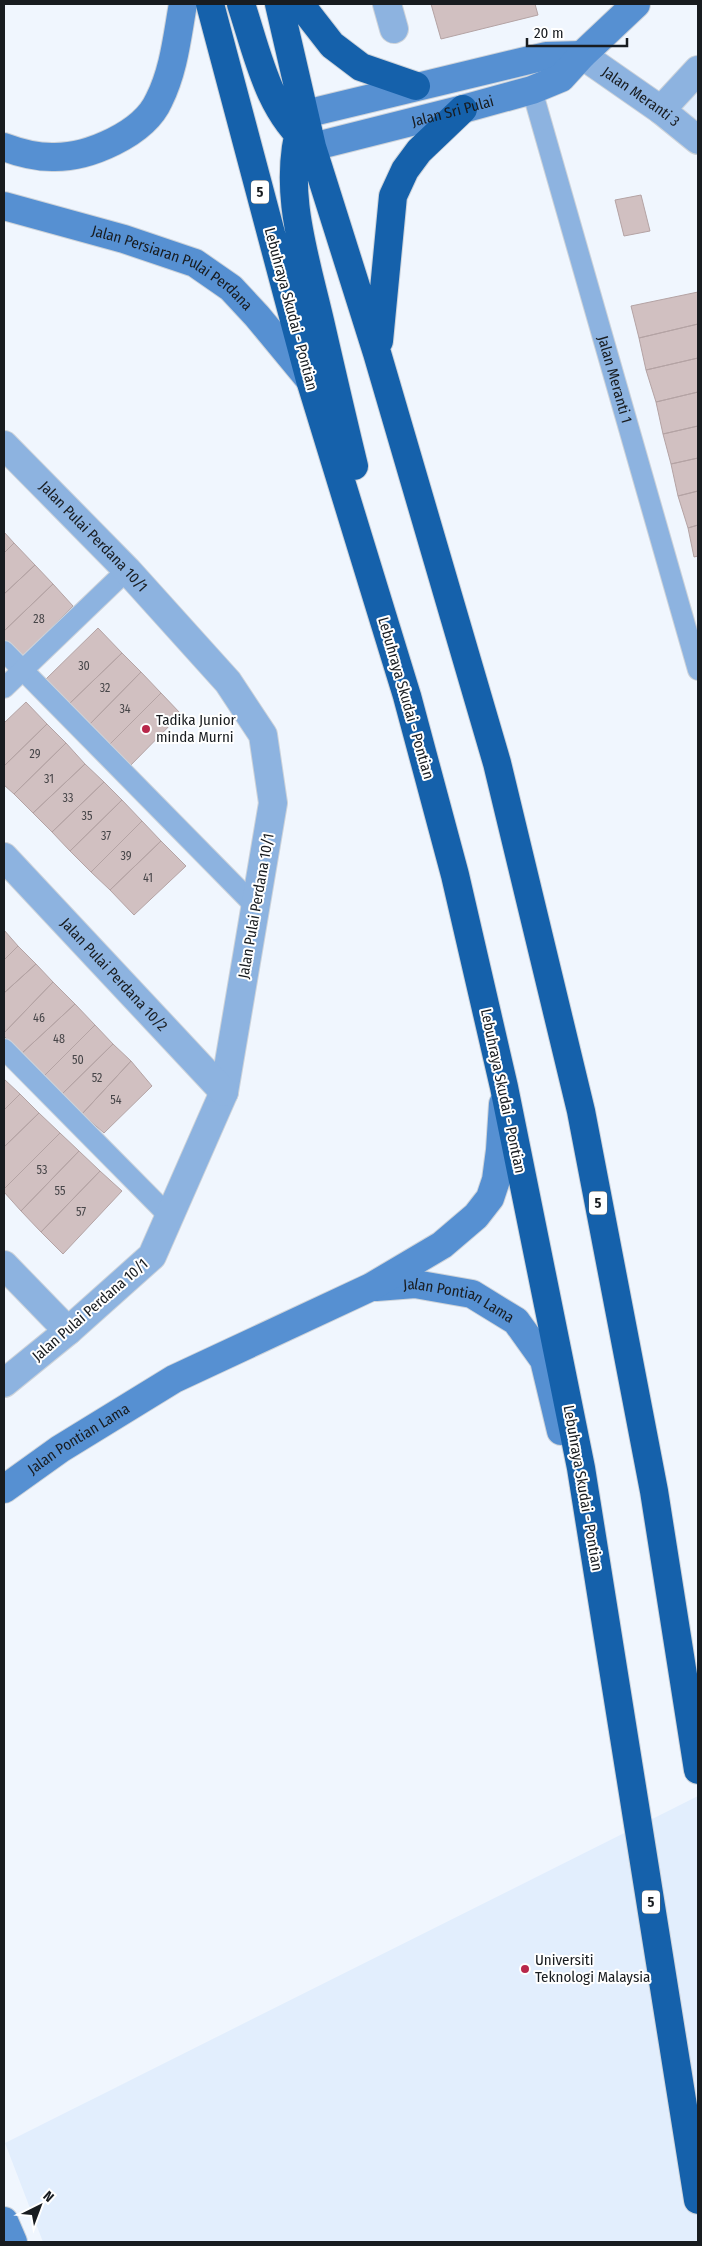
<svg xmlns="http://www.w3.org/2000/svg" width="702" height="2246" viewBox="0 0 702 2246" font-family="'Fira Sans Condensed',sans-serif">
  <style>
    .built { fill: #e2eefd }
    .building { fill: #d1c0c1; stroke: #b4a3a4 }
    .lines { fill: none; stroke-linecap: round; stroke-linejoin: round }
    .lane-casing { stroke: #cdd3da; stroke-width: 22 }
    .street-casing { stroke: #cdd3da; stroke-width: 30 }
    .secondary-casing { stroke: #cdd3da; stroke-width: 30 }
    .highway-casing { stroke: #cdd3da; stroke-width: 30 }
    .lane { stroke: #8db3e0; stroke-width: 20 }
    .street { stroke: #8db3e0; stroke-width: 28 }
    .secondary { stroke: #5690d2; stroke-width: 28 }
    .highway { stroke: #1561ab; stroke-width: 28 }
    .poi-dot { fill: #b8274a; stroke: #fff; stroke-width: 2 }
    .labels { text-anchor: middle; dominant-baseline: central; stroke-width: 4; stroke-linejoin: round; paint-order: stroke }
    .number-label { font-size: 12px; fill: #464548 }
    .shield { fill: #fff; stroke: #5d6063; stroke-width: 1 }
    .shield-label { font-size: 14px; font-weight: bold; fill: #181c20 }
    .street-label { font-size: 15px; fill: #181c20; stroke: #fff }
    .poi-label { font-size: 15px; fill: #181c20; stroke: #fff; text-anchor: start }
  </style>
  <rect width="100%" height="100%" fill="#f0f6fe"/>
  <path class="built" d="M698,53V124L663,91Z
    M698,1796V2242H43L5,2143Z"/>
  <path class="building" d="M431,4H535L538,15L441,39Z
    M641,195L650,231L624,236L615,200Z
    M698,292V324L639,338L631,306Z
    M698,324V358L646,370L639,338Z
    M698,358V392L656,402L646,370Z
    M698,392V426L663,434L656,402Z
    M698,426V458L671,464L663,434Z
    M698,458V491L678,496L671,464Z
    M698,491V525L688,528L678,496Z
    M698,525V556L694,557L688,528Z
    M4,532L14,543L4,553Z
    M14,543L35,565L4,594V553Z
    M35,565L53,584L4,631V594Z
    M53,584L73,606L20,659L4,643V631Z
    M98,628L122,653L69,704L46,679Z
    M122,653L141,672L89,725L69,704Z
    M141,672L161,693L109,745L89,725Z
    M161,693L181,714L128,768L109,745Z
    M26,702L47,724L4,766V723Z
    M47,724L66,743L14,794L4,785V766Z
    M66,743L85,764L33,813L14,794Z
    M85,764L104,782L52,832L33,813Z
    M104,782L122,800L70,851L52,832Z
    M122,800L142,821L91,872L70,851Z
    M142,821L161,841L110,890L91,872Z
    M161,841L186,866L134,915L110,890Z
    M4,930L18,946L4,960Z
    M18,946L36,964L4,993V960Z
    M36,964L53,982L4,1033V993Z
    M53,982L75,1004L21,1054L4,1036V1033Z
    M75,1004L95,1025L43,1077L21,1054Z
    M95,1025L113,1044L61,1095L43,1077Z
    M113,1044L131,1061L82,1114L61,1095Z
    M131,1061L152,1086L104,1133L82,1114Z
    M4,1079L20,1094L4,1110Z
    M20,1094L39,1113L4,1147V1110Z
    M39,1113L60,1133L4,1189V1147Z
    M60,1133L79,1151L21,1211L4,1192V1189Z
    M79,1151L100,1171L41,1232L21,1211Z
    M100,1171L122,1191L63,1254L41,1232Z"/>
  <g class="lines">
    <defs>
      <g id="lane">
        <path id="s1" d="M532,90L698,670"/>
        <path d="M4,651L257,908"/>
        <path d="M4,688L127,570"/>
        <path d="M4,1049L170,1217"/>
      </g>
      <g id="street">
        <path d="M387,4L394,29"/>
        <path id="s2" d="M582,55L661,110L698,140"/>
        <path d="M661,110L698,70"/>
        <path id="s3" d="M4,445L127,570L228,682L263,735L273,803L224,1092L152,1256L68,1331L4,1383"/>
        <path id="s4" d="M4,857L224,1092"/>
        <path d="M4,1265L68,1331"/>
      </g>
      <g id="secondary">
        <path d="M305,114L546,56L582,55"/>
        <path d="M4,147C20,153 35,157 52,157C88,158 144,134 159,100C174,70 177,37 183,4"/>
        <path id="s5" d="M312,147L463,109L532,90L561,78L582,55L636,4"/>
        <path id="s6" d="M4,206L124,239L195,263L231,288L257,316L310,380"/>
        <path id="s7" d="M376,1287L415,1284L472,1294L516,1321L544,1360L561,1431"/>
        <path id="s8" d="M4,1489L60,1449L174,1379L371,1287L442,1245L476,1216L490,1198L496,1180L500,1150L503,1104"/>
        <path d="M4,2221L13,2242"/>
      </g>
      <path id="highway" d="M210,4L310,380L407,696L455,875L504,1087L581,1468L698,2200
        M241,4C257,52 268,111 309,144
        M279,4L312,147L377,353L497,763L581,1111L654,1491L698,1770
        M300,4L332,45L361,67L416,86
        M302,121C281,187 305,256 320,321C331,369 342,417 354,466
        M379,341L393,196L405,170L419,151L463,109"/>
    </defs>
    <use href="#lane" class="lane-casing"/>
    <use href="#street" class="street-casing"/>
    <use href="#secondary" class="secondary-casing"/>
    <use href="#highway" class="highway-casing"/>
    <use href="#lane" class="lane"/>
    <use href="#street" class="street"/>
    <use href="#secondary" class="secondary"/>
    <use href="#highway" class="highway"/>
  </g>
  <g class="poi-dot">
    <circle cx="146" cy="729" r="5"/>
    <circle cx="525" cy="1969" r="5"/>
  </g>
  <g class="labels">
    <g class="number-label">
      <text x="39" y="619">28</text>
      <text x="84" y="666">30</text>
      <text x="105" y="688">32</text>
      <text x="125" y="709">34</text>
      <text x="35" y="754">29</text>
      <text x="49" y="779">31</text>
      <text x="68" y="798">33</text>
      <text x="87" y="816">35</text>
      <text x="106" y="836">37</text>
      <text x="126" y="856">39</text>
      <text x="148" y="878">41</text>
      <text x="39" y="1018">46</text>
      <text x="59" y="1039">48</text>
      <text x="78" y="1060">50</text>
      <text x="97" y="1078">52</text>
      <text x="116" y="1100">54</text>
      <text x="42" y="1170">53</text>
      <text x="60" y="1191">55</text>
      <text x="81" y="1212">57</text>
    </g>
    <g class="shield">
      <rect x="251" y="180.5" width="18" height="23" rx="4"/>
      <rect x="589" y="1191.5" width="18" height="23" rx="4"/>
      <rect x="642" y="1890.5" width="18" height="23" rx="4"/>
    </g>
    <g class="shield-label">
      <text x="260" y="192">5</text>
      <text x="598" y="1203">5</text>
      <text x="651" y="1902">5</text>
    </g>
    <g class="street-label">
      <text stroke="none"><textPath href="#s2" startOffset="72">Jalan Meranti 3</textPath></text>
      <text stroke="none"><textPath href="#s5" startOffset="145">Jalan Sri Pulai</textPath></text>
      <text stroke="none"><textPath href="#s6" startOffset="181">Jalan Persiaran Pulai Perdana</textPath></text>
      <text transform="translate(291 309) rotate(75)">Lebuhraya Skudai - Pontian</text>
      <text stroke="none"><textPath href="#s1" startOffset="301">Jalan Meranti 1</textPath></text>
      <text stroke="none"><textPath href="#s3" startOffset="128">Jalan Pulai Perdana 10/1</textPath></text>
      <text transform="translate(406 698) rotate(74)">Lebuhraya Skudai - Pontian</text>
      <text transform="translate(256 906) rotate(-80)">Jalan Pulai Perdana 10/1</text>
      <text stroke="none"><textPath href="#s4" startOffset="161">Jalan Pulai Perdana 10/2</textPath></text>
      <text transform="translate(503 1091) rotate(78)">Lebuhraya Skudai - Pontian</text>
      <text stroke="none"><textPath href="#s7" startOffset="86">Jalan Pontian Lama</textPath></text>
      <text transform="translate(90 1310) rotate(-41)">Jalan Pulai Perdana 10/1</text>
      <text stroke="none"><textPath href="#s8" startOffset="90">Jalan Pontian Lama</textPath></text>
      <text transform="translate(583 1488) rotate(80)">Lebuhraya Skudai - Pontian</text>
    </g>
    <g class="poi-label">
      <text x="156" y="720">Tadika Junior<tspan x="156" dy="17">minda Murni</tspan></text>
      <text x="535" y="1960">Universiti<tspan x="535" dy="17">Teknologi Malaysia</tspan></text>
    </g>
  </g>
  <rect width="702" height="2246" fill="none" stroke="#181c20" stroke-width="10"/>
  <g transform="translate(40 2206) rotate(42)" stroke="#ffffff" stroke-width="4" paint-order="stroke">
  <path d="M0-4L9 19L0 12L-9 19Z" fill="#181c20"/>
  <text y="-8" font-size="14" font-weight="bold" text-anchor="middle" fill="#181c20">N</text>
  </g>
  <path d="M527 38v8h100v-8" fill="none" stroke="#181c20" stroke-width="2.5"/>
  <text x="534" y="38" font-size="15" fill="#181c20" stroke="#ffffff" stroke-width="4" paint-order="stroke">20 m</text>
</svg>
